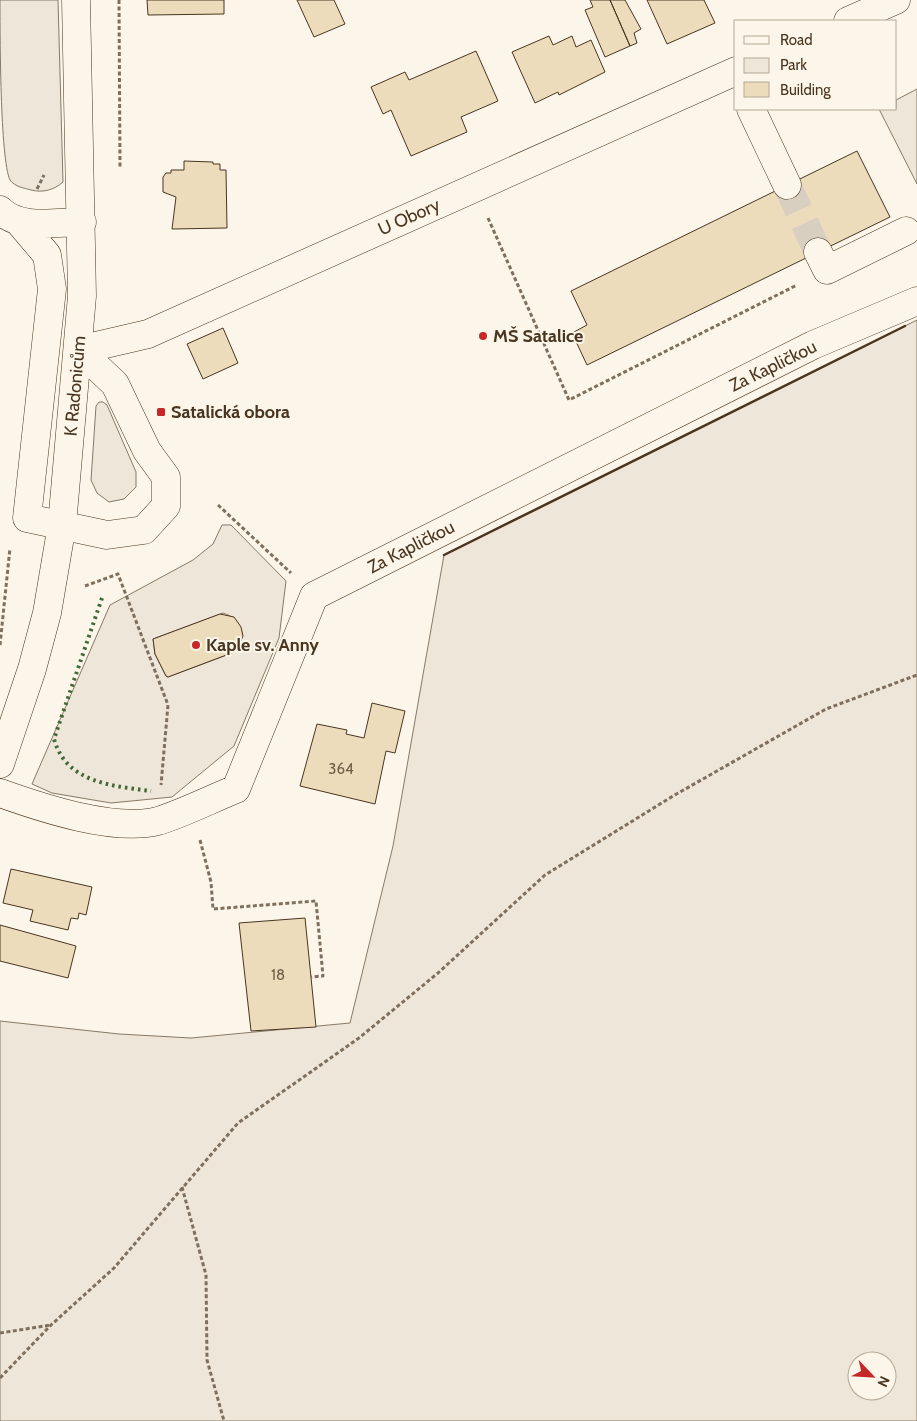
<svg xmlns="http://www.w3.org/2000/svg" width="917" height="1421" viewBox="0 0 917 1421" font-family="Cabin,sans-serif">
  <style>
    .green { fill: #ede6d9; stroke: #887966; fill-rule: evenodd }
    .building { fill: #ecdcbc; stroke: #4a3520 }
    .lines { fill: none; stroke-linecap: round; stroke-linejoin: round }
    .minor-tunnel { stroke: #d8cfc1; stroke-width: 28; stroke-dasharray: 28 14; stroke-linecap: butt }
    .minor-casing { stroke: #4a3520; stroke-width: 29 }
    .path { stroke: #7f6f5c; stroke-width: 3; stroke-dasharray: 4 2.5; stroke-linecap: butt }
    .minor { stroke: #fbf6e9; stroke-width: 28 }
    .hedge { stroke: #436837; stroke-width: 4; stroke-dasharray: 2.5 4; stroke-linecap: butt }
    .wall { stroke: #4a3520; stroke-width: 2.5 }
    .poi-dot { fill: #c62828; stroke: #fbf6e9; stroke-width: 2 }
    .labels { text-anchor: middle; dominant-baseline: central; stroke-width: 4; stroke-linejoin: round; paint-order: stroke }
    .number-label { font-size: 15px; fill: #725f47 }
    .street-label { font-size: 18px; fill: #4a3520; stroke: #fbf6e9 }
    .poi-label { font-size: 18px; font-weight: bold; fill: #4a3520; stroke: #fbf6e9; text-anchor: start }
  </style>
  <rect width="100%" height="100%" fill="#fbf6e9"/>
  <path class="green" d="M0,0H58L63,182C54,190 43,193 31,190C24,188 15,187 10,180C0,159 0,33 0,0Z
    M917,89V184L879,109H896V100Z
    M917,320V1421H0V1021L119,1034L191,1038L350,1023L393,846L444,555ZM857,1361H887V1391H857Z
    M99,402H103L107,405L136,472V487L124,499L109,502L97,493L91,480L96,406Z
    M222,525H231L286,581L279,638L234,746L172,797L111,803L52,793L32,784L110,605L193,560L213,544ZM223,613C243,619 249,639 232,653L168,677L166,676L155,654L153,639Z"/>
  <path class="building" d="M147,0H224V14L148,15Z
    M297,0H334L345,24L314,37Z
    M590,0H610L630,46L605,57L585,10L593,7Z
    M610,0H625L641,29L634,33L637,43L630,46Z
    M647,0H704L715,23L667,44Z
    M549,36L553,45L572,36L576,47L591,40L605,72L559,95L558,92L535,103L512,52Z
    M476,51L498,101L461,117L467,132L411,156L391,110L383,114L371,87L405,72L409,80Z
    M857,151L890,217L587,365L572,333L587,325L571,291Z
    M184,161L213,162V164H220V170H226L227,228L172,229L176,197L163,192V177L166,173H171V170H184Z
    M223,328L238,363L203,379L187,344Z
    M220,614L234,617L241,627L243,636L237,649L229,654L168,677L166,676L155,654L153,639Z
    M372,703L405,711L395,753L386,751L375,804L300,786L317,724L347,730L346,734L364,738Z
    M11,869L92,887L86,915L79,913L78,919L71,918L68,930L30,921L33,910L3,903Z
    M305,918L316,1027L251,1031L239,923Z
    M0,925L76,946L68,978L0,961Z"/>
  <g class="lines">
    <path class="minor-tunnel" d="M787,185L818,252"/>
    <defs>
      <path id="minor" d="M848,21L896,0
        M751,109L787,185
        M0,210C19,230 56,222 82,222
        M19,222L47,255L52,289L27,518L107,535L144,530L166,506V477L147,451L115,384L79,350
        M818,252L827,270L906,231
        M79,350L148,334L736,71
        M0,764L32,669L47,613L62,525L82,296L76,0
        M0,793C42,808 114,832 158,821C184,813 211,799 236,789L314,596L813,345L917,301"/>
    </defs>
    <use href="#minor" class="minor-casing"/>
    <path class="path" d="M119,0L120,167
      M37,189L44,175
      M488,218L569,400L797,285
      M218,505L291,573
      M85,586L118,574L168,705L161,785
      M0,645L10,548
      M200,840L211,882L213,909L316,901L323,976L311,977
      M182,1187L206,1275L207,1360L224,1421
      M0,1333L51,1325
      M0,1378L51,1325L114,1268L238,1123L359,1038L438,973L545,875L673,796L826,709L917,675"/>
    <use href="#minor" class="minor"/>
    <path class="hedge" d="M102,598L54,739C66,783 113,786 151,791"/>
    <path class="wall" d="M444,555L905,326"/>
  </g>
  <g class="poi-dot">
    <circle cx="483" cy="336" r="5"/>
    <rect x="156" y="407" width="10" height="10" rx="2.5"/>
    <circle cx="196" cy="645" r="5"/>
  </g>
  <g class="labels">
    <g class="number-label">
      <text x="341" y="769">364</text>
      <text x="278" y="975">18</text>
    </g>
    <g class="street-label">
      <text transform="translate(409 217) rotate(-24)">U Obory</text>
      <text transform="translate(773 366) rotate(-26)">Za Kapličkou</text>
      <text transform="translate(75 386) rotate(-85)">K Radonicům</text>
      <text transform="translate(411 547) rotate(-27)">Za Kapličkou</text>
    </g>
    <g class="poi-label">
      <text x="493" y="336">MŠ Satalice</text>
      <text x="171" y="412">Satalická obora</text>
      <text x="206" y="645">Kaple sv. Anny</text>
    </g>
  </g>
  <rect x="734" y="20" width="162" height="90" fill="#fbf6e9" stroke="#b4a999"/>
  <rect x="744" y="36" width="25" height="8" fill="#fbf6e9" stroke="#b4a999"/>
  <text x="780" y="45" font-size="15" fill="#4a3520">Road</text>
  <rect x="744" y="58" width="25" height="15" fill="#ede6d9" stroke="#b4a999"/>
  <text x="780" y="70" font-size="15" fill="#4a3520">Park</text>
  <rect x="744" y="82" width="25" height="15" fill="#ecdcbc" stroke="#b4a999"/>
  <text x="780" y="95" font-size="15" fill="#4a3520">Building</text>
  <g transform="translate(872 1376) rotate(115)"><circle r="24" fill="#fbf6e9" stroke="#b4a999"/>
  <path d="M0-4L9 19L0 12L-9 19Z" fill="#c62828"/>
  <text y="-8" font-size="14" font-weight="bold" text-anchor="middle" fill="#4a3520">N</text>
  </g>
</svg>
